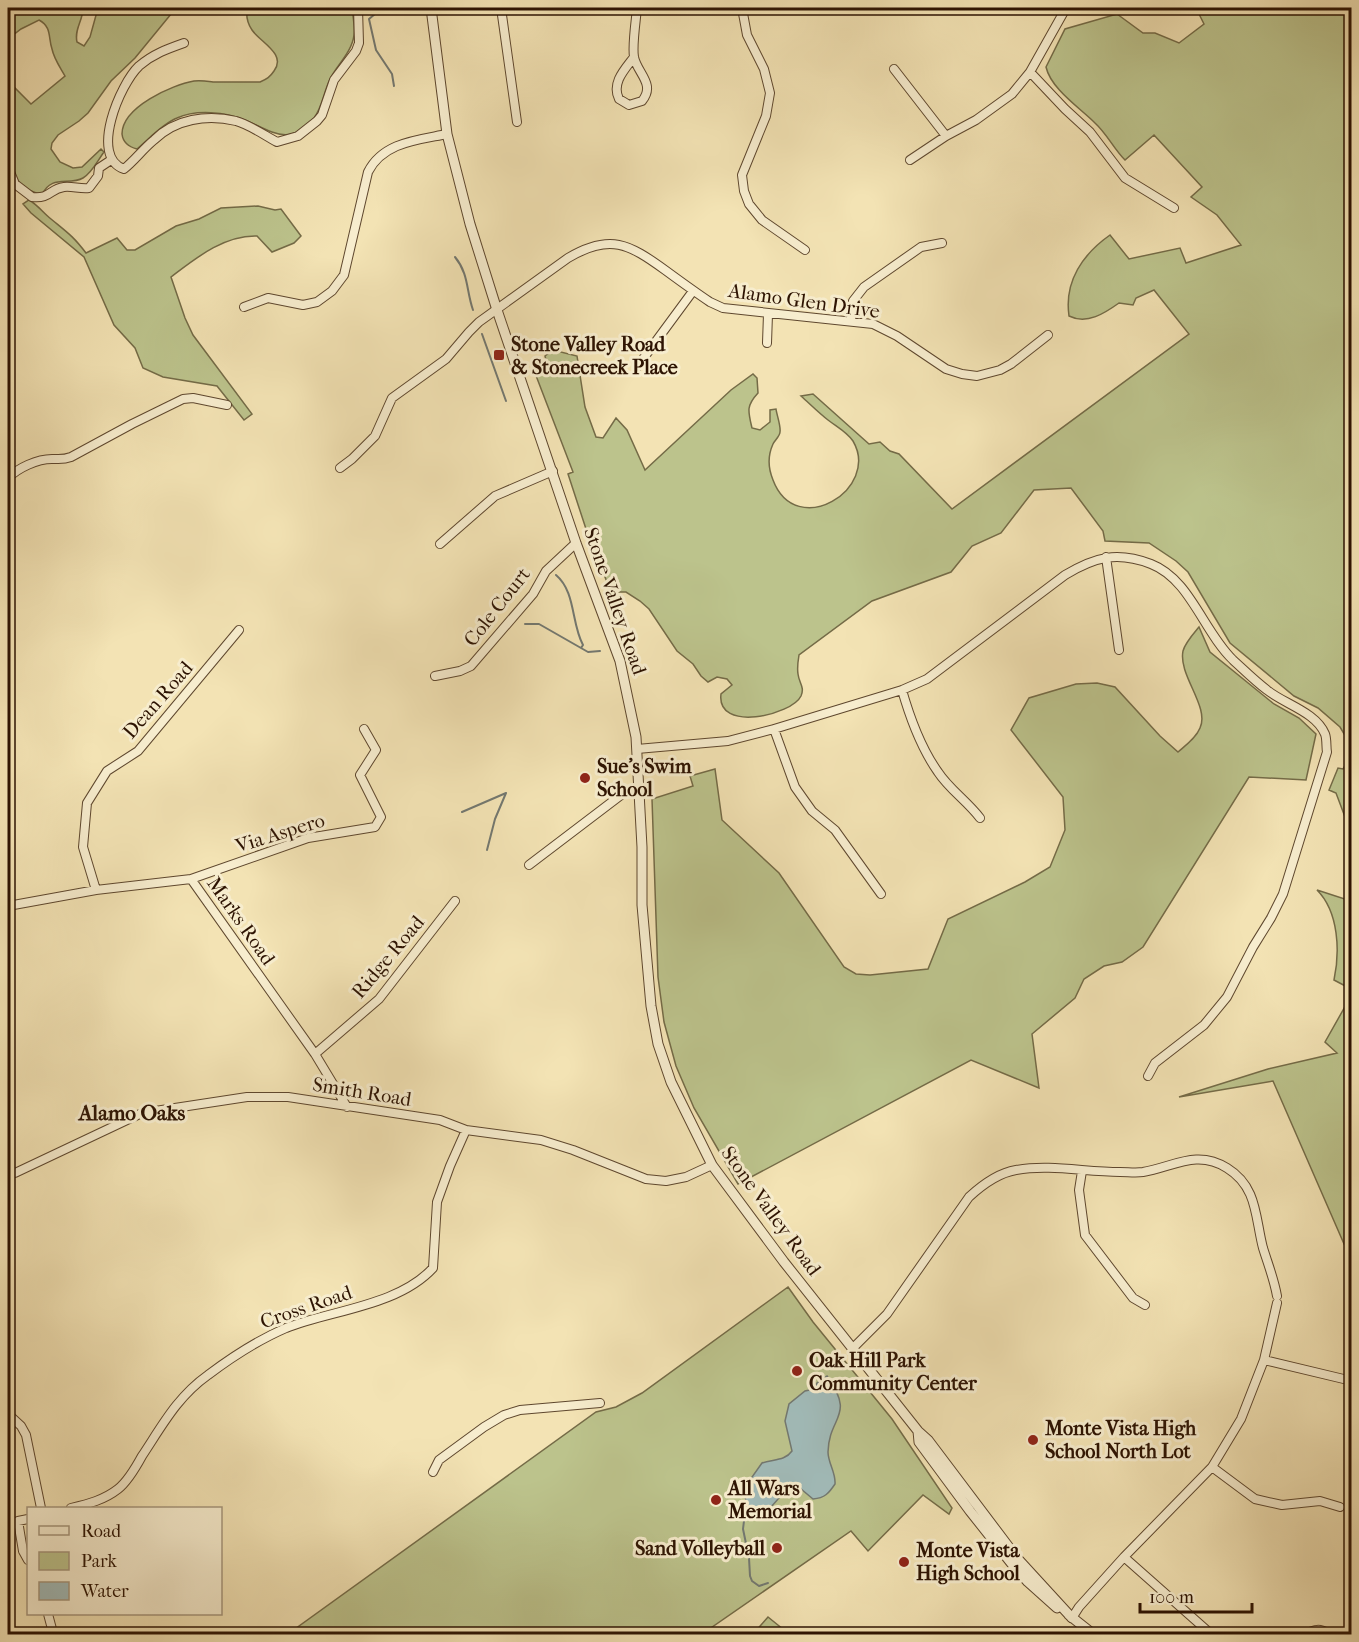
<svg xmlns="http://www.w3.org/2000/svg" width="1359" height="1642" viewBox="0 0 1359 1642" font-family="'IM FELL French Canon',serif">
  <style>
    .green { fill: #bcc38c; stroke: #746b47; stroke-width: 1.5 }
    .water { fill: #a1bbb9; stroke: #737870; stroke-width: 1.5 }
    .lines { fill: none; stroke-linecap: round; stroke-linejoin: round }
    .stream { stroke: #737870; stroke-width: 2 }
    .minor-casing { stroke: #5e472e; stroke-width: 10 }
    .tertiary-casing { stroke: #5e472e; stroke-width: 11 }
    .minor { stroke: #f7edce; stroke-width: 8 }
    .tertiary { stroke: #f7edce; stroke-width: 9 }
    .poi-dot { fill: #8f2418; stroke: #f7edce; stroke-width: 2 }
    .labels { text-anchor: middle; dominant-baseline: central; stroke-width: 6; stroke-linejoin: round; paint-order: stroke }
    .street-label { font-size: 20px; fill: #2d1302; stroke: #f7edce }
    .poi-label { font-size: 20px; font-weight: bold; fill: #2d1302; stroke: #f7edce; text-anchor: start }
    .neighbourhood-label { font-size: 21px; font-weight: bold; fill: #2d1302; stroke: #f7edce }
  </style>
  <rect width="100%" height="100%" fill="#f3e3b4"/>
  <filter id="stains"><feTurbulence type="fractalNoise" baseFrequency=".00333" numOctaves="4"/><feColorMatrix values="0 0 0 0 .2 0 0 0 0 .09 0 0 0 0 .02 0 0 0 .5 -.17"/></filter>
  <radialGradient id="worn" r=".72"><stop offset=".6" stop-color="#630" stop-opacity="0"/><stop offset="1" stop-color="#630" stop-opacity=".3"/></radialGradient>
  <path class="green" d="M8,8H83C83,21 74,29 77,42L84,46L90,37L98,8H176L135,58L111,81L88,113L79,121L58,135L52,143L51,149L60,162L73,168L82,167L101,149L104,152C98,160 92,173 83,178C69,186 51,174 42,195C30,191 20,187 14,176L8,93L11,84L31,104L65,76C60,67 54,59 52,49C48,37 52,27 39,20L21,29L8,39Z
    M247,8H352C353,16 355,27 354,35C352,52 337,65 330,79C324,91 322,108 314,118C289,147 273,132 245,120C226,112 196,109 177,118C162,124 149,139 137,149C129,147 123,143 122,134C122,107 172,85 194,81C200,80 206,81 213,82C228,82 244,82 260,82C267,79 270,77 274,71C287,54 260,42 252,30C247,23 246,16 247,8Z
    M1196,8H1351V833L1336,793L1329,790L1338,768L1343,769L1349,759L1350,750L1346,737L1340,727L1318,708L1294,696L1230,643L1188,572L1176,561L1149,543L1105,541L1103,531L1071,488L1034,490L1001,533L972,546L951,572L872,601L799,655C798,661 797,668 798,674C799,683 805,687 801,696C792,715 716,733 721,694L732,685L727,679L717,677L708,682L701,676L693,664L677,651L649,609L640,601L626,592H611L587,532L568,474L573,472L535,373L547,364L545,356L553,350L577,356L585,407L596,437L603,438L616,418L627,430L645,470L731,390L753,374L757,378L758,393C746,406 748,411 752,428L760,430L770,422V410L776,409C777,416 781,426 780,432C780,436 775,440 773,444C768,455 768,468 773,480C796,541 881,489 853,441C847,432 837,427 828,420C819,413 810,404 801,396L813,394L869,444L880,442L890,451L899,454L952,509L1189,334L1154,290L1136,298L1133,305L1119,303C1105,313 1087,325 1069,316C1064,281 1083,254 1110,235L1129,259L1180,248L1186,263L1241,245L1217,215L1191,197L1202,187L1154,135L1125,160C1114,149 1107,134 1095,123C1080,108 1051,89 1046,67L1065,29L1117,14L1143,33H1155L1179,43L1204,24Z
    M29,200C38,205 43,213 51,219C68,233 73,236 86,253L117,238L127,250H135L176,226L199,219L221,208L258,206L275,210L281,209L301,236L294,243L272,252L257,236C224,235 196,258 171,277L185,318L193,335L252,414L244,420L217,386L163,377L143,368L135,348L114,325L84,257L31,213L23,204Z
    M1199,627L1210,652L1274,704L1299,718L1316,734L1306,780L1249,777L1143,947L1122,962L1104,966L1084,979L1075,998L1032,1034L1039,1088L971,1060L738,1184L694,1108L676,1066L664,1022L658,977L652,799L693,786L690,776L715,769L722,820L779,873L844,967L856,974L870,975L928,969L948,919L1025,882L1050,867L1065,830L1063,797L1011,730L1029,698L1076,684L1097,683L1115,687L1160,736L1178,752C1186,745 1196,738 1200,728C1210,707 1178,675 1183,651C1185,643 1194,633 1199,627Z
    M1317,890L1351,901V989L1334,980C1340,952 1339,912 1317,890Z
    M1351,996H1352L1351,1260L1273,1081L1179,1097L1268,1069L1337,1053L1325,1042Z
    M788,1287L813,1322L892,1419L952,1508L949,1514L923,1495L868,1551L851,1531L702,1634H288L596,1412L616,1407L642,1393Z
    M768,1617L789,1634H753Z"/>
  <path class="water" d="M827,1376C856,1417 829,1415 828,1452C828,1463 836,1473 835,1484C829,1493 825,1498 813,1499L801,1489L787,1490C772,1502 768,1521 747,1509L745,1494L752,1477L762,1463C773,1459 785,1461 792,1451L785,1421L789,1404L805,1391L814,1389L817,1383Z"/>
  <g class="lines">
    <path class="stream" d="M376,8L375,14L369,19L376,50L392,74L394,86
      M455,257C469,274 466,290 473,310
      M482,334L506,401
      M556,575C576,592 571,623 583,645L581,648L588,652L600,651
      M525,624H539L581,648
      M462,812L506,793
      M487,850L495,819L506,793
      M750,1511L744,1521L743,1529L749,1558L750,1576L752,1581L759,1586L768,1583
      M8,1534L9,1533"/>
    <defs>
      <path id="minor" d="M501,8L517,122
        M742,8L747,35L764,69L770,93L766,116L742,175L744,191L749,204L762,220L805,250
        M184,43C167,49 153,54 139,66C120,84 89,157 124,169C135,160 143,149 154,140C175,119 207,114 236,121C250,125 264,135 277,142L298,136L317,121L322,115L334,80L356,51L359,43L358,8
        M634,57C625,69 611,83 619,99L629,105L642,101C656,84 637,73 634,57C632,45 636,20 637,8
        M894,69L946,136
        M1030,72L1065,109L1090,132L1125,178L1174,208
        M8,85L9,68
        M8,108L10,172L15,184L32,197C51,199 49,189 64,187C72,186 80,189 89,188L98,176L99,168L111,160
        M910,160L946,136L976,120L1012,94L1030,72L1066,8
        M244,307L268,298L303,305L317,302L332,291L344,275L368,172C383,142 418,140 447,134
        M851,321L853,301L864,287L921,247L942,243
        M767,343L768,314
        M637,367L693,291
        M340,468L352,459L375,436L392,398L446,359L469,332L479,322L568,258C610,233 629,244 665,270C680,281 695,292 710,302L723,308L873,324L897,336L946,369L962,374L977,376L1000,370L1011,364L1048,335
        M8,478C18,468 37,459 52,459C60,459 63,460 71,457L132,424L183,399L193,398L227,405
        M440,544L495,496L553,471
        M1106,557L1119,650
        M435,676L460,671L471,666L533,594L546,571L576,543
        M902,690C910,718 921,748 938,772C949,789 967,801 980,818
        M774,729L795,787L812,811L835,830L881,894
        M637,749L728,741L774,729L902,690L927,679L1065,575C1095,557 1117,551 1151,564C1190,579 1203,631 1233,660C1244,670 1255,681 1267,690C1284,704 1316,712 1325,734C1327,739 1326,747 1327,752L1283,894L1271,918L1253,947L1227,997L1204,1025L1155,1063L1148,1076
        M529,865L625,792L639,787
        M191,879L308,838L375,827L381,817L360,775L376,750L364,729
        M96,890L83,847L87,803L107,771L138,751L239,630
        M8,906L96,890L191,879L315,1054L347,1107
        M315,1054L379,999L455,901
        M1082,1171L1079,1190L1085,1235L1133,1298L1145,1305
        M8,1173H15L142,1113L247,1097H288L440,1120L466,1130L541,1140L573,1150L646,1179L666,1181L686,1177L712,1165
        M853,1348L887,1314L969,1197C982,1185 998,1173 1016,1170C1050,1164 1085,1172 1120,1172C1128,1172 1136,1173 1143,1172C1173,1167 1197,1149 1227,1168C1258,1187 1255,1218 1263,1248C1268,1264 1274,1279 1277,1296
        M1264,1360L1352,1381
        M8,1414L21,1426L26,1435L41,1508
        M1212,1467L1255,1499L1282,1505L1320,1501L1340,1507
        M433,1472L439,1460L484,1427L504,1415L520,1410L600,1403
        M71,1508C88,1504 104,1500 118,1489C127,1482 136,1467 142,1456C162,1426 177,1397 208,1375C232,1357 258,1340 286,1328C332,1310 398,1306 433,1268L437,1202L450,1166L466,1130
        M28,1519L18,1521L23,1551L28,1560
        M1124,1557L1211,1634
        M48,1614L52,1629L56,1634
        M1072,1618L1079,1607L1124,1557L1212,1467L1241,1419L1264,1360L1277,1303
        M1305,1634C1315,1629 1320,1628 1329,1634"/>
      <path id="tertiary" d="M431,8L447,134L470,224L497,310L576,543L620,661L636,737L642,847V905L651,1006L658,1044L671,1082L712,1165L784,1262L918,1431L928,1440L1017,1558L1072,1618
        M918,1431L919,1442L970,1511L1012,1564L1028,1582L1057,1608
        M1069,1615L1093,1634"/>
    </defs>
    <use href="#minor" class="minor-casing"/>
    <use href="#tertiary" class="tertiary-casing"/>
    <use href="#minor" class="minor"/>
    <use href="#tertiary" class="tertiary"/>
  </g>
  <g class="poi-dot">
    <rect x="493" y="349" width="12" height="12" rx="3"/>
    <circle cx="585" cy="778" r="6"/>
    <circle cx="797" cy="1371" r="6"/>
    <circle cx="1033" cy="1440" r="6"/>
    <circle cx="716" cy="1500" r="6"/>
    <circle cx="777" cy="1548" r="6"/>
    <circle cx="904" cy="1562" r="6"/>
  </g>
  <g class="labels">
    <g class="street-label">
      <text transform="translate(804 301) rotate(8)">Alamo Glen Drive</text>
      <text transform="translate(615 601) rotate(71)">Stone Valley Road</text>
      <text transform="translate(497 607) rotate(-52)">Cole Court</text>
      <text transform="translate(158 700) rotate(-49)">Dean Road</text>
      <text transform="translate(280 833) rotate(-17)">Via Aspero</text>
      <text transform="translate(241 921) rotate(55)">Marks Road</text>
      <text transform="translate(388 957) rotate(-50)">Ridge Road</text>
      <text transform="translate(362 1092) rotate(9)">Smith Road</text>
      <text transform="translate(771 1211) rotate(54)">Stone Valley Road</text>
      <text transform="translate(306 1307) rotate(-19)">Cross Road</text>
    </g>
    <g class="poi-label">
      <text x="511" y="344">Stone Valley Road<tspan x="511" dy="23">&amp; Stonecreek Place</tspan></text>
      <text x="597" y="766">Sue's Swim<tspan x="597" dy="23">School</tspan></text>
      <text x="809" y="1360">Oak Hill Park<tspan x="809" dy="23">Community Center</tspan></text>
      <text x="1045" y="1428">Monte Vista High<tspan x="1045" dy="23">School North Lot</tspan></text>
      <text x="728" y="1488">All Wars<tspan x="728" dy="23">Memorial</tspan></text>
      <text x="765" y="1548" text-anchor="end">Sand Volleyball</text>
      <text x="916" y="1550">Monte Vista<tspan x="916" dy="23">High School</tspan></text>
    </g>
    <g class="neighbourhood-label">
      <text x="132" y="1113">Alamo Oaks</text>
    </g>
  </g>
  <rect width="1359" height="1642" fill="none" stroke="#f3e3b4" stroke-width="30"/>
  <rect x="9" y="9" width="1341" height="1624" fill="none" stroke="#2d1302" stroke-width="3"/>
  <rect x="15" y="15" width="1329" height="1612" fill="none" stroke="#2d1302" stroke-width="1.5"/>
  <rect x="27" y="1507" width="195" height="108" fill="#f7edce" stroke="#a6967c" stroke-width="1.5"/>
  <rect x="39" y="1526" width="30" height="9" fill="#f7edce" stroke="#a6967c" stroke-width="1.5"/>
  <text x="81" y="1537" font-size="18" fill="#2d1302">Road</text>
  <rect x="39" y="1552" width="30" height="18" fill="#bcc38c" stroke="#a6967c" stroke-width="1.5"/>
  <text x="81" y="1567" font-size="18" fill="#2d1302">Park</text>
  <rect x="39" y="1582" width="30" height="18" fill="#a1bbb9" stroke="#a6967c" stroke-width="1.5"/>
  <text x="81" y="1597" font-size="18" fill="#2d1302">Water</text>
  <path d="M1140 1603v9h112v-9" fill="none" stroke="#2d1302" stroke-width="3"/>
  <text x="1149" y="1603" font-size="18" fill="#2d1302" stroke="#f7edce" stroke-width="4.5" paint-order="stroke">100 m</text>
  <rect width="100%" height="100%" filter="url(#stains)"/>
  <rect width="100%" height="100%" fill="url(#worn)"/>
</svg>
